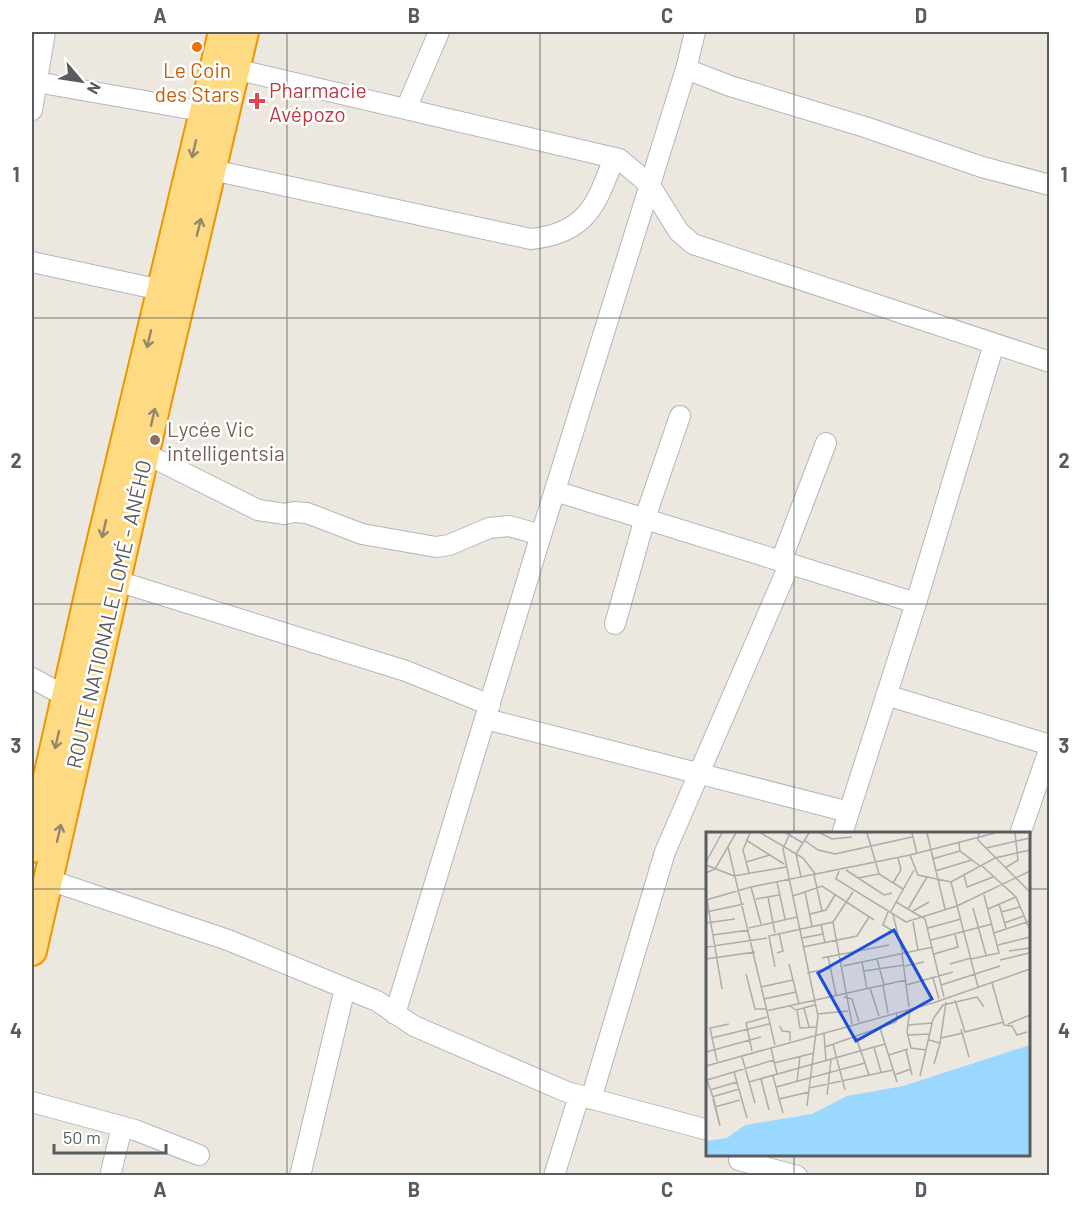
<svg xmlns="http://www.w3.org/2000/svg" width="1081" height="1207" viewBox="0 0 1081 1207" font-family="Barlow,sans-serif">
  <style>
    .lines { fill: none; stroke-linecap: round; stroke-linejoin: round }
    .minor-casing { stroke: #b2b6ba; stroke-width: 22 }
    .highway-casing { stroke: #ea9700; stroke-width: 32 }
    .minor { stroke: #fff; stroke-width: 20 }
    .highway { stroke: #feda83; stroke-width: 28 }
    .oneway { stroke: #92886d }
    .grid { fill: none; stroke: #585c61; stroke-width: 1.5; stroke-opacity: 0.55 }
    .food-dot { fill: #e8710a; stroke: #fff; stroke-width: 2 }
    .health-dot { fill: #e0444e; stroke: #fff; stroke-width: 2 }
    .education-dot { fill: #8d6e63; stroke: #fff; stroke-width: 2 }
    .labels { text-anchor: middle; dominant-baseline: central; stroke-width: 5; stroke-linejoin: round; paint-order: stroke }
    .food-label { font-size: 21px; fill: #c56008; stroke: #fff }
    .health-label { font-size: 21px; fill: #be3a42; stroke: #fff; text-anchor: start }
    .education-label { font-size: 21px; fill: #785e54; stroke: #fff; text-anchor: start }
    .street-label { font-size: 21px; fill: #585c61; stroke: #fff }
    .inset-road { fill: none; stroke: #adaca9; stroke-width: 1.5 }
    .view { fill: #1d4ed8; fill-opacity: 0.15; stroke: #1d4ed8; stroke-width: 3 }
    .inset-edge { fill: none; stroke: #585c61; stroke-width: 3 }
    .neatline { fill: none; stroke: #585c61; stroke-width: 2 }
    .grid-label { font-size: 20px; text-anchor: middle; font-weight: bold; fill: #585c61 }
  </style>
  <rect width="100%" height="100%" fill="#ece8df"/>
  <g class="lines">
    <defs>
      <path id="minor" d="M235,69L619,159L649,184L679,232L693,244L1050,362
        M686,69L730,86L865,127L982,167L1050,185
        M36,82L202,111
        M406,109L439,32
        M32,110L45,32
        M212,170L531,239C587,233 596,205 614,158
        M32,262L161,290
        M144,453L258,510L285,514L294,512L307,513L362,534L436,547L449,545L489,528L509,526L541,535
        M555,491L916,603
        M781,561L826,443
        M117,581L406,671L490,705
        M615,624L645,518L680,416
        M32,678L67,697
        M886,695L1050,745
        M486,719L849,812
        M842,834L916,603L994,344
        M1020,834L1050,747
        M49,880L228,940L345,988L377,1001L414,1026L567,1092L708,1130
        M395,1014L541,535L686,69L695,32
        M591,1099L665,852L790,563
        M32,1102L135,1130L199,1155
        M739,1160L797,1176
        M110,1176L122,1127
        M300,1176L345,988
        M554,1176L579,1096"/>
      <path id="highway" d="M32,848L94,573L223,32
        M32,951L158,395L244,32"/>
    </defs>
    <use href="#minor" class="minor-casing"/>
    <use href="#highway" class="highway-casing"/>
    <use href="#minor" class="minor"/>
    <use href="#highway" class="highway"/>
  </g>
  <defs><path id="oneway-shaft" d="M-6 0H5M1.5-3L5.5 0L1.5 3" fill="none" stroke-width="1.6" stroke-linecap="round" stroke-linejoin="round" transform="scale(1.5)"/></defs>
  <g class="oneway">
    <use href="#oneway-shaft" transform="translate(194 149) rotate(103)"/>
    <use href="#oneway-shaft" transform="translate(199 227) rotate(-76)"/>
    <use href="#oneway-shaft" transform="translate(149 339) rotate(103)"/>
    <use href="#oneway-shaft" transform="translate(153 417) rotate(-77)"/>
    <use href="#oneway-shaft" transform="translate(104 529) rotate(103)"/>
    <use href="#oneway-shaft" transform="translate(57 740) rotate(103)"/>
    <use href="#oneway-shaft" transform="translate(59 833) rotate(-77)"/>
  </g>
  <path class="grid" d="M287,32V1176M540,32V1176M794,32V834M32,318H1050M32,604H1050M32,889H708M1028,889H1050M794,1154V1176"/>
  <circle class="food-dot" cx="197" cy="47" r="6"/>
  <path class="health-dot" d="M254 92h6v6h6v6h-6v6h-6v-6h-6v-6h6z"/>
  <circle class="education-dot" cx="155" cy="440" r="6"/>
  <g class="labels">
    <g class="food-label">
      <text x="197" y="69">Le Coin<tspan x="197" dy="24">des Stars</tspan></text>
    </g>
    <g class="health-label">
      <text x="269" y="89">Pharmacie<tspan x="269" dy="24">Avépozo</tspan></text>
    </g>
    <g class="education-label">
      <text x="167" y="428">Lycée Vic<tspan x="167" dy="24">intelligentsia</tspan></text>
    </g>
    <g class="street-label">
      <text transform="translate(108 614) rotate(-77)">ROUTE NATIONALE LOMÉ - ANÉHO</text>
    </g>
  </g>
  <g transform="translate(706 832)">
    <rect width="324" height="324" fill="#ece8df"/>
    <path d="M324,213V323H0V309L21,306L39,293L106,282L141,264L197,254Z" fill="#9bd8ff"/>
    <path class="inset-road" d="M55,1L97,26L110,43M80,1L97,11M84,1L77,17L112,184L101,274M114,1L126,7L146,5M161,1L173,42M206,1L211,22M221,1L239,77M273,1L272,8L324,60M40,8L78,32M98,8L112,18L129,22L206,5M253,11L254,19L274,34M22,15L69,213M280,16L324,6M204,23L212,43L245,50L289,26L324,18M226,27L254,19M0,30L16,1M40,30L64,23M0,33L28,44L80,35M275,33L310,65L324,98M299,36L312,28L309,1M140,38L178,63L186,61M133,39L130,47L200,90L251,74L324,39M229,39L266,28M0,41L9,37L30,1M43,41L37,18L44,1M108,43L116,79M258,43L261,55L287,45M95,45L90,22L103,1M152,46L173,42L197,57M71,50L79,87M245,50L272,155M187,51L195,38L192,26M45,55L55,92M99,60L106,94M87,64L116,54L168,88M62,65L69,101M50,67L73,63M0,68L45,55L204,23L289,1M1,68L16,157M190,70L219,87L238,165M293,72L300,96M267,76L280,123M202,77L221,45M282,77L310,65M207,79L223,70M0,80L38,72M182,80L177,93L192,102M295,80L314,75M184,81L208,38M104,82L120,78L129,63M187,83L197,122M127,90L146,192M207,90L212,118M0,91L29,87M298,91L318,84M115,92L119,111M43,96L91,85M222,96L255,87M288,101L324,89M7,103L43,98M96,106L117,102M225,108L286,92M292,113L324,105M0,115L61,106M97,115L151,104L163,85M303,119L324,116M71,121L77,119L73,101M196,122L203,175M228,122L252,115L249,102M122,124L130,163M116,126L183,113M0,127L49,120M171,127L178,153M265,127L293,121L278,63M294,128L323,121M156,130L161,157M83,132L93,172M244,132L265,126M137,134L227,115M199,134L218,130M69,135L63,104L127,90L147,60M158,139L198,133M101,141L125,136M40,142L49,177H60M227,146L233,167M286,151L298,193L306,194L311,203L321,200M177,153L182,181M200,153L247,140M235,153L294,134M55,155L87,148M164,156L173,184M138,165L146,167L153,190M58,167L90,160M249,168L259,200L298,190M84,174L90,178L109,173M98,176L103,195M204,177L201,200L205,216L220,218M91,178L94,196L111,195M60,179L200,148M111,182L142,179M302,192L324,183M202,193L226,191M74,194L76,199L84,200V209M174,196L191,250M255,197L263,225M118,202L120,229M201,203L224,202M150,205L163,243M6,206L63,192M235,206L257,201M223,208L234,211L240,170M127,212L139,258M119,215L190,190L191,180M168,215L175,240M65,216L71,242M200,218L206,243M46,219L40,191L61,185M0,220L55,205M183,223L202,217M36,225L49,271M11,229L4,196L23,192M68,231L108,221M228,232L234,211M0,234L227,171L324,137M28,240L41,286M188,243L205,237M67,244L77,281M214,244L227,187L237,173L271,165L278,175M0,245L8,268L14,294L7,267M55,247L63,278M1,248L68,228M43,250L179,212M91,250L94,224M70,255L159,231M103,256L187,238M4,258L31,250M121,263L125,228M6,265L33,257M73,267L103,260M9,275L34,268"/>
    <path class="view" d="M188,98L226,167L150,209L112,141Z"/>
    <rect width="324" height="324" class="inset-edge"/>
  </g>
  <rect width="1081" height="1207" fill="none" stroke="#ffffff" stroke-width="66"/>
  <g transform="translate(81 81) rotate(119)" stroke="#ffffff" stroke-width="4.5" paint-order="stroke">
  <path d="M0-4.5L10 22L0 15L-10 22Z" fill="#585c61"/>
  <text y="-9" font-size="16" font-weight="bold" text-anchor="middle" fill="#585c61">N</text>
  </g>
  <path d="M54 1144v9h112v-9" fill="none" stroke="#585c61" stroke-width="3"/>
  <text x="63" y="1144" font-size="18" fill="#585c61" stroke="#ffffff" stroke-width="4.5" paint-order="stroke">50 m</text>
  <rect x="33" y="33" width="1015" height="1141" class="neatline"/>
  <g class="grid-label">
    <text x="160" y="23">A</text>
    <text x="414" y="23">B</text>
    <text x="667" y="23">C</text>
    <text x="921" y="23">D</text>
    <text x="16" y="182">1</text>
    <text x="1064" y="182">1</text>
    <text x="16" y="468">2</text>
    <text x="1064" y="468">2</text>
    <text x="16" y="753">3</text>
    <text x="1064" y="753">3</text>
    <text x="16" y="1038">4</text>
    <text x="1064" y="1038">4</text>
    <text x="160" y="1197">A</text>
    <text x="414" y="1197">B</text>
    <text x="667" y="1197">C</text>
    <text x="921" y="1197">D</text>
  </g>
</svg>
